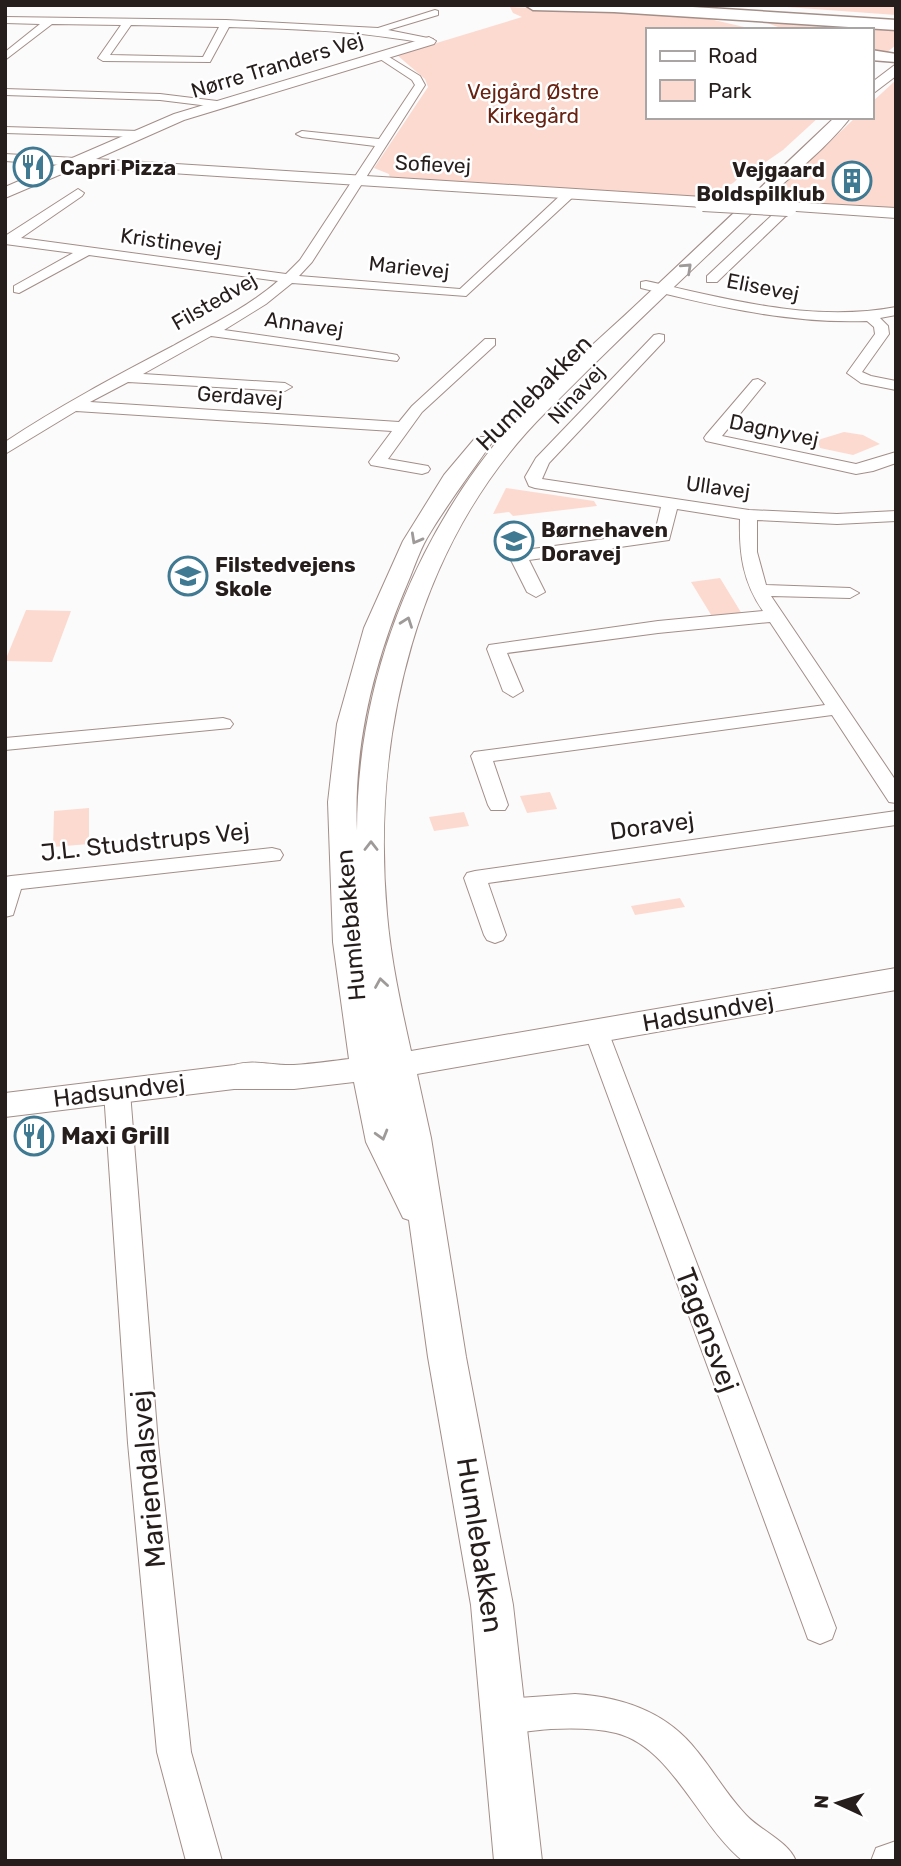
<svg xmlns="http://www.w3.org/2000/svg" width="901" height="1866" viewBox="0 0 901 1866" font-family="Rubik,sans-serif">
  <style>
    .green { fill: #fddad0 }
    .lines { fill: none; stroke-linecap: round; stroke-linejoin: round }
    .minor-casing { stroke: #a38e88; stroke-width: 2 }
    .tertiary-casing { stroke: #a38e88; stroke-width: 2 }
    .motorway-casing { stroke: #a38e88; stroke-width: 3 }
    .minor { fill: #fff; fill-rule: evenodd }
    .tertiary { fill: #fff; fill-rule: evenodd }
    .motorway { fill: #fff; fill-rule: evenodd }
    .tertiary-bridge-far1-casing { stroke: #a38e88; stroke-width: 15; stroke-linecap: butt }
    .tertiary-bridge-casing { stroke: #a38e88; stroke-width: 20; stroke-linecap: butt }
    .tertiary-bridge-far1 { stroke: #fff; stroke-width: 14 }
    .tertiary-bridge { stroke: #fff; stroke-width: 18 }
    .oneway { stroke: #9d9a99 }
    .labels { text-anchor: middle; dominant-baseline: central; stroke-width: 5; stroke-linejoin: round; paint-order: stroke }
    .far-street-label { font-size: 21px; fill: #261e1c; stroke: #fff }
    .far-park-label { font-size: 21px; fill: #682211; stroke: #fff }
    .far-poi-label { font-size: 21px; font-weight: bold; fill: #261e1c; stroke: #fff; text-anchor: start }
    .street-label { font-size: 24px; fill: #261e1c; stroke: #fff }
    .poi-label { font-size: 24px; font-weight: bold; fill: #261e1c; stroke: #fff; text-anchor: start }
    .near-street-label { font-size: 28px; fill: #261e1c; stroke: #fff }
  </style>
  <rect width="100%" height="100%" fill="#fbfbfb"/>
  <path class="green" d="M896,5V15L773,6L778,5Z
    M510,7L697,16L757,30H647V117H819L783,150L760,166L755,164L733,183L706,197L390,179L389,174L374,168L428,87L425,79L397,55L522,17L513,13Z
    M757,19L896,29V45L886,53L871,51V30H786Z
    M896,80V209L767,201L856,117H871V103Z
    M844,432L863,435L880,444L853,455L820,448L818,441L821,439Z
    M506,488L594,501L597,506L513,516L509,512L493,514Z
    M720,578L742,614L713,618L691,582Z
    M26,610L71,611L52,662L5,661Z
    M550,792L557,809L527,813L520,796Z
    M89,808V844L53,847L54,811Z
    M464,812L469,826L434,831L429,817Z
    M680,898L685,907L635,915L631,906Z"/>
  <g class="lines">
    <defs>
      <path id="minor" d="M435,10L438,11V15L388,30L433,39L434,41L429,44C362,31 297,29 229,27L210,62L103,61L98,58L121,25L52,24L5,60V52L40,24L5,23V17L226,20L378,28ZM131,25L219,27L203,57L110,55Z
        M381,52L420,76L425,85L312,262L299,276L460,289L565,191H573V197L466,296L292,283L266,304L224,330L392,354L397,355L399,358L397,361L211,336L143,374L285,383L292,387L285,391L128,382L90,402L399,422L412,406L485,339H495V345L422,412L388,459L428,466L430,469L428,472L422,474L371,465L369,462L392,431L76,411L5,454V442C59,406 116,376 173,346C209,326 247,308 278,281L89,255L19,293L14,292V286L73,253L5,244V236L78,189L84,193L82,196L21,238L286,274L300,260L375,146L302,137L296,134L302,131L379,139L415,85L412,80L377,57L376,55Z
        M5,89L160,94L217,101L222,104L217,107L160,100L5,95Z
        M5,127L139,131L145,134L139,137L5,133Z
        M5,154L75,158L81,162L75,166L5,161Z
        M788,203L792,204V210L717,282H707V276L784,204Z
        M646,281C729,299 811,323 896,307V315L880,318L888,326L889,334L862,372L871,376L896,381V390L861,383L847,373L875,334L874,327L867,321C790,324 715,306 641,288V282Z
        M659,334L664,335V341L549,463L542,479L749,510L837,514L896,511V521L837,524L757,520V552L766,585L850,588L859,593L850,598L771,596L896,781V803L889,802L832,715L493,761L508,805L505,810H491L488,805L471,756L474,752L825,705L770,622L658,633L507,653L523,691L513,697L503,691L487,649L489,645L658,621L763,611C743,582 739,554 740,519L677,509L669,540L529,560L545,592L536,597L527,592L509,556L518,551L655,532L661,507L535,488L529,486L525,477L536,458L654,335Z
        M758,379L765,383L722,436L856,464L896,452V463L873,471L856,474L706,441L704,438L706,435L753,380Z
        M223,718L230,720L233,724L230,728L5,750V738Z
        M896,811V825L488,883L506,935L503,940L495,943L487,940L484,935L464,878L467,873L475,871Z
        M272,848L280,850L283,855L280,860L21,889L13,915L5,917V877L11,876Z
        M596,1022L605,1025L608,1031L836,1628L832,1639L820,1644L808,1639L804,1628L584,1031L587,1025Z
        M117,1083L126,1085L130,1092L158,1443L191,1752L222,1861H186L157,1752L128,1443L104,1092L108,1085Z
        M575,1694C622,1697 667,1712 697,1751C714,1772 727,1795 746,1815C761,1831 788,1841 796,1861H743C699,1826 672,1747 616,1733C595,1728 573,1728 551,1729C531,1730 512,1736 493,1728L488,1716L493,1704L505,1699Z
        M896,1841V1861H871L876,1848Z"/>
      <path id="tertiary" d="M429,37L436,41L434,44L184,120L96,159L703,197L711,202L703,207L78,167L5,198V187L174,114Z
        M896,64V76L871,95V83Z
        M835,117H851C825,150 789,177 759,206C688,274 616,341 547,411C416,541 371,735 387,914C391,961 401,1006 411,1051L896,968V990L417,1074L431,1138L466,1357L513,1605L542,1861H494L471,1605L428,1357L409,1220L403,1218L366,1142L354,1082L294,1089H234L5,1117V1093L234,1065C255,1059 271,1066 294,1065C312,1064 331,1061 349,1059L333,942L328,802L337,724L364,628L403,541L444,475L476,437H490L493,441C471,473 447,504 427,538C419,552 414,568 408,582C374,661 353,745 357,831C357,673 421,519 530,404C564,369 603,336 638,303C704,241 770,179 835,117Z
        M788,202L896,208V218L782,210L780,207L782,204Z"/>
      <path id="motorway" d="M525,5H661L896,20V30L614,12L533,10Z
        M871,50L896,54V62L871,60Z"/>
    </defs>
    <use href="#minor" class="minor-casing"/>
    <use href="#tertiary" class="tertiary-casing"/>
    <use href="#motorway" class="motorway-casing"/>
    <use href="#minor" class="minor"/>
    <use href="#tertiary" class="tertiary"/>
    <use href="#motorway" class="motorway"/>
    <defs>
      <path id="tertiary-bridge-far1" d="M703,202L732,204"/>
      <path id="tertiary-bridge" d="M703,202L788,207"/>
    </defs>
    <use href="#tertiary-bridge-far1" class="tertiary-bridge-far1-casing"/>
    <use href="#tertiary-bridge" class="tertiary-bridge-casing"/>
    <use href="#tertiary-bridge-far1" class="tertiary-bridge-far1"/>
    <use href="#tertiary-bridge" class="tertiary-bridge"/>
  </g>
  <defs><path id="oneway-chevron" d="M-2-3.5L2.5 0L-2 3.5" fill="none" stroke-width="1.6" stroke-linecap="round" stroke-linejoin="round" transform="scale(1.75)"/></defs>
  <g class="oneway">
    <use href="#oneway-chevron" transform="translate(687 268) rotate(-43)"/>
    <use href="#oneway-chevron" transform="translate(416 539) rotate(119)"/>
    <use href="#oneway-chevron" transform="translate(407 622) rotate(-70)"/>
    <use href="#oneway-chevron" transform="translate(371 846) rotate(-90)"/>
    <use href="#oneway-chevron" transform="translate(381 983) rotate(-99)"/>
    <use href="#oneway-chevron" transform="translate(382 1135) rotate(74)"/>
  </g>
  <defs>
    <symbol id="restaurant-ring" viewBox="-11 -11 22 22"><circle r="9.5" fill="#fff" stroke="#3f7992" stroke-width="1.5"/><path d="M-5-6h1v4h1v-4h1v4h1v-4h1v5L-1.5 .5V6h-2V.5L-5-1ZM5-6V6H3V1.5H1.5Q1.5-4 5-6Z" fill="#3f7992"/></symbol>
    <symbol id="building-ring" viewBox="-11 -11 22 22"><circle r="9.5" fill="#fff" stroke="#3f7992" stroke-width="1.5"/><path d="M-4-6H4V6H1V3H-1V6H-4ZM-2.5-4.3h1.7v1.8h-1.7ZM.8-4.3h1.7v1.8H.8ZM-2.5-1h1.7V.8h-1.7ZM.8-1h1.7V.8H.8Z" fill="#3f7992"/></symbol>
    <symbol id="school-ring" viewBox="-11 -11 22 22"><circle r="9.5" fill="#fff" stroke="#3f7992" stroke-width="1.5"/><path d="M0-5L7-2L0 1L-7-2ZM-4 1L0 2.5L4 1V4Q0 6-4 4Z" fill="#3f7992"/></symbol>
  </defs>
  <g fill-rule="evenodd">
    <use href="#restaurant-ring" x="11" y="145" width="44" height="44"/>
    <use href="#building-ring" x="830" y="159" width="44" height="44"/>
    <use href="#school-ring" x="492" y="519" width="44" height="44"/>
    <use href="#school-ring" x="166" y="554" width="44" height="44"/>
    <use href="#restaurant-ring" x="12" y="1114" width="44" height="44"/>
  </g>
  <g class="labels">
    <g class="far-street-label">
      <text transform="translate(277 65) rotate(-17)">Nørre Tranders Vej</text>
      <text transform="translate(433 164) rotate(3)">Sofievej</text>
      <text transform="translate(171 242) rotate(8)">Kristinevej</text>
      <text transform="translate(409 267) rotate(6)">Marievej</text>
      <text transform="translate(763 287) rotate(11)">Elisevej</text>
      <text transform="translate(214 301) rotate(-30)">Filstedvej</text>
      <text transform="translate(304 324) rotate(8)">Annavej</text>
      <text transform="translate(576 394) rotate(-47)">Ninavej</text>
      <text transform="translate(240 396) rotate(4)">Gerdavej</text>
      <text transform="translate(774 430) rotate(12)">Dagnyvej</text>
      <text transform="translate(718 487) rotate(8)">Ullavej</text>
    </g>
    <g class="far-park-label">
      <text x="533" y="91">Vejgård Østre<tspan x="533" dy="24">Kirkegård</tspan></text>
    </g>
    <g class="far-poi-label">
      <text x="60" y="167">Capri Pizza</text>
      <text x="825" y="169" text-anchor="end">Vejgaard<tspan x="825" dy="24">Boldspilklub</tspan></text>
      <text x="541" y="529">Børnehaven<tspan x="541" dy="24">Doravej</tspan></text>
      <text x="215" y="564">Filstedvejens<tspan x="215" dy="24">Skole</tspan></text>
    </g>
    <g class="street-label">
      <text transform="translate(534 393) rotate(-45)">Humlebakken</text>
      <text transform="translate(652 826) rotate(-8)">Doravej</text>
      <text transform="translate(145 842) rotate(-6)">J.L. Studstrups Vej</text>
      <text transform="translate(351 925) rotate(-95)">Humlebakken</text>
      <text transform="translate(708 1012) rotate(-10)">Hadsundvej</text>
      <text transform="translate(119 1091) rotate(-7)">Hadsundvej</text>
    </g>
    <g class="poi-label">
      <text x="61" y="1136">Maxi Grill</text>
    </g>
    <g class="near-street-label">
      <text transform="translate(707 1330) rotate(69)">Tagensvej</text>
      <text transform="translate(148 1479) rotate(-95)">Mariendalsvej</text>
      <text transform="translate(480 1545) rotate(81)">Humlebakken</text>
    </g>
  </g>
  <rect width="901" height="1866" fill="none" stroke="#261e1c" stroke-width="14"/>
  <rect x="646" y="28" width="228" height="91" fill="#ffffff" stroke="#a8a5a4" stroke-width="2"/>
  <rect x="660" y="51" width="35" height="10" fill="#ffffff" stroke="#a8a5a4" stroke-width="2"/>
  <text x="708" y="63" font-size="21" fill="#261e1c">Road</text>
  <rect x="660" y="80" width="35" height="21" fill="#fddad0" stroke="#a8a5a4" stroke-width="2"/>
  <text x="708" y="98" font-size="21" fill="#261e1c">Park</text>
  <g transform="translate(838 1803) rotate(274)" stroke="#ffffff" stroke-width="5" paint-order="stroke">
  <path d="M0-5L12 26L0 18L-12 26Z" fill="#261e1c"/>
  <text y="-10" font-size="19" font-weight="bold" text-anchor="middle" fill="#261e1c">N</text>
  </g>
</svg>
